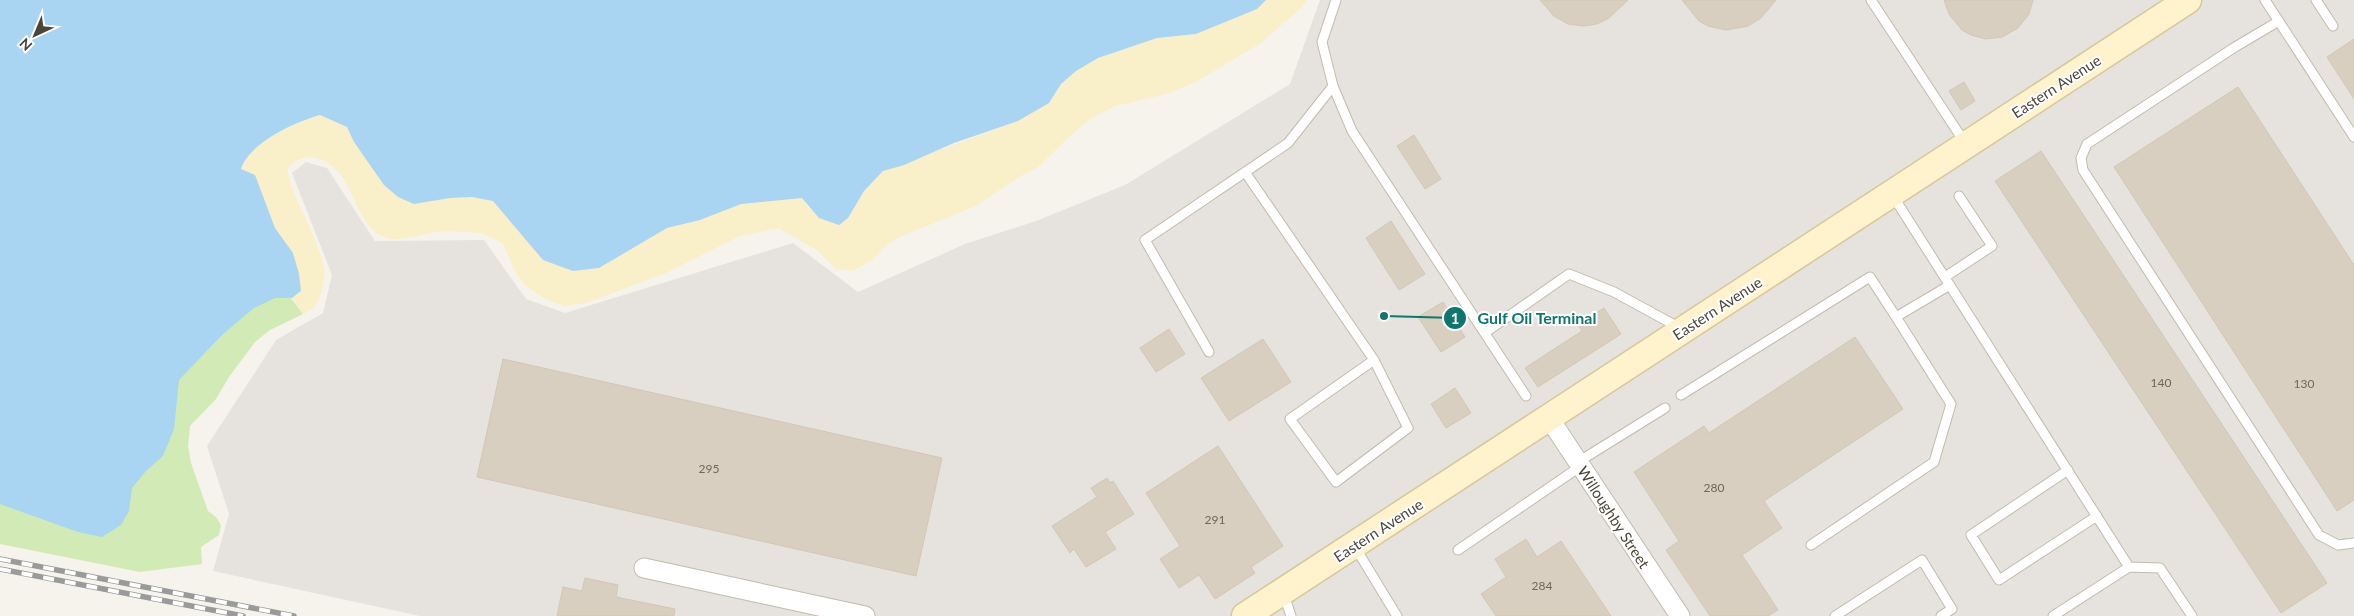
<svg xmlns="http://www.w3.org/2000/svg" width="2354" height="616" viewBox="0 0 2354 616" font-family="Lato,sans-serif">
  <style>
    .industrial { fill: #e6e2dd }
    .green { fill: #d2eab5 }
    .sand { fill: #f9efc9 }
    .water { fill: #a9d4f2 }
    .building { fill: #d8cfc1; stroke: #d3c7b4 }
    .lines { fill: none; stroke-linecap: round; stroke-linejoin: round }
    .lane-casing { stroke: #c2bbae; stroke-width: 11 }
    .street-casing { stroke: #c2bbae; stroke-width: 21 }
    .secondary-casing { stroke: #d6c79b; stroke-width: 29 }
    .lane { stroke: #fff; stroke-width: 9 }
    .street { stroke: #fff; stroke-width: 19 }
    .secondary { stroke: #fff3cd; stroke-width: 26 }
    .rail-casing { stroke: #9a9a9a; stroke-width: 5.5 }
    .rail { stroke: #fff; stroke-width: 4; stroke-dasharray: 11; stroke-linecap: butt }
    .labels { text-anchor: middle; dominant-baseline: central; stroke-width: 4; stroke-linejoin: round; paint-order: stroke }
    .number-label { font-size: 12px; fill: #6e675b }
    .street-label { font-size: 15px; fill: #4b4439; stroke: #fff }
    .leader { fill: none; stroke: #0f766e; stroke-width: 2 }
    .callout-dot { fill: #0f766e; stroke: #fff; stroke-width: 2 }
    .mark-label { font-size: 15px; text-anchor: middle; font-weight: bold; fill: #fff }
    .callout-label { font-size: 16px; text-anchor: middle; font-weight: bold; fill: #0f766e; stroke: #fff; stroke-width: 4; stroke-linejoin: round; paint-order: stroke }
  </style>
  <rect width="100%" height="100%" fill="#f6f3ec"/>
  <path class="industrial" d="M1320,0H2354V616H420L213,571L229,514L207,446L276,340L323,313L332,275L292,173L306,162L327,168L375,241L484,240L526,299L565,313L793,243L858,292L965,244L1036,221L1125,185L1290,84Z"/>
  <path class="green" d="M202,182L303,314L270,330L255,342L229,377L216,399L190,426L188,446L191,463L208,511L216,517L221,525L219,535L201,547L202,564L140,572L0,544V257Z"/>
  <path class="sand" d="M1266,0H1307L1302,7L1261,43L1196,82L1166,94L1115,106L1092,118L1072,134L1038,167L1019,177L976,206L902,236L889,243L872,260L853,271L836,269L818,251L779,228L740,236L666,273L586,303L565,306L547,300L527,287L516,273L503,244C496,240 486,234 478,233C470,232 445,231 436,232C419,234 393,246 377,233C360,221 352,190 341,175C326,156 301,149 287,170C294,204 317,233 324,268C326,278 321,300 313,308C310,310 306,312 303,314L292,298L301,291L293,253L275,228L266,204L241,170C249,143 295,123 320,115L347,127C361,158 390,181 414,204L450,198L472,197L494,201L506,216L573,271L599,268L667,228L700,220L741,204L802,198L810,210L848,218L864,191L883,171L1018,121L1049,103L1061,84L1076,71L1098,58L1157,38L1196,34L1257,9Z"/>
  <path class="water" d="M0,0H1266L1257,9L1196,34L1157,38L1098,58L1076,71L1061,84L1049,103L1018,121L954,143L904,165L883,171L864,191L848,218L839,225L819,218L802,198L741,204L700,220L667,228L599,268L573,271L543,260L493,201L472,197L450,198L414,204L398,197L384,185L354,142L347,127L320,115C295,122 249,143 241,169L255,175L275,228L293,253L299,274L301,291L292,298H275L254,308L222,335L179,380L174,429L163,456L146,471L132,488L129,511L121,525L102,537L78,532L0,504Z"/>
  <path class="building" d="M1540,0H1628L1609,18L1597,24L1584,26L1568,24L1554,16Z
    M1682,0H1776L1761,18L1748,26L1726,30L1708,26L1699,21Z
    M1944,0H2033L2029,14L2018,28L2002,37L1986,39L1971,35L1962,30L1949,14Z
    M2354,39V99L2327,57Z
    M1964,82L1975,101L1961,110L1949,91Z
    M2238,87L2354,265V500L2337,511L2114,167Z
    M1414,135L1441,179L1425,189L1397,146Z
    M2041,151L2327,583L2281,613L1995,181Z
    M1391,221L1425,274L1399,290L1366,238Z
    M1443,302L1465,337L1441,352L1418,317Z
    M1604,308L1621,334L1538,387L1525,368L1582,331L1578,324Z
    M1169,329L1185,354L1156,372L1140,348Z
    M1855,337L1903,409L1764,501L1782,528L1742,555L1778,610L1768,616H1710L1666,550L1679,541L1634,472L1704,426L1709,433Z
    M1263,339L1291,382L1229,421L1201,378Z
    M503,359L942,458L916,576L477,477Z
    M1455,388L1471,413L1446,428L1431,404Z
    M1218,446L1283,546L1251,567L1255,573L1215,599L1199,575L1179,588L1160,559L1180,546L1146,493Z
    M1107,478L1110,483L1113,481L1134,514L1105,532L1116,549L1086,567L1074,549L1070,553L1052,526L1097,497L1091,488Z
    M1526,539L1537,557L1561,541L1611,616H1496L1481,594L1506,577L1495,559Z
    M585,578L618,585L616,597L675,609L674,616H557L563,587L582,591Z"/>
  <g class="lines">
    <defs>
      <path id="lane" d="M1336,0L1322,42L1333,86L1352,131L1526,396
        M1871,0L1965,143
        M2265,0L2354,137
        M2316,0L2333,26
        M2279,21L2235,47L2087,144L2081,158L2083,170L2319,535L2338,545L2354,543
        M1245,172L1374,360L1290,419L1336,482L1408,428L1374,360
        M1893,196L2129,567L2053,616
        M1945,277L1992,246L1959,196
        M1486,332L1569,274L1614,292L1680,328
        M1209,352L1145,240L1288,143L1333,86
        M1681,395L1870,277L1896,317L1950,285
        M1578,462L1665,408
        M2068,470L1971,535L1999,580L2097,516
        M1811,545L1934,462L1951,404L1896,317
        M1355,547L1397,616
        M1458,550L1581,466
        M2129,567L2160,568L2192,616
        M1284,595L1291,616
        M1835,616L1922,560L1952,609L1941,616"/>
      <path id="street" d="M1549,418L1680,616
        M644,568L865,616"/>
      <path id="secondary" d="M1245,616L2188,0"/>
    </defs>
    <use href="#lane" class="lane-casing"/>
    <use href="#street" class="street-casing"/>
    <use href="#secondary" class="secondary-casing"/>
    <use href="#lane" class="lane"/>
    <use href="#street" class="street"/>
    <use href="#secondary" class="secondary"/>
    <defs>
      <path id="rail" d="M0,559L294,616
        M0,569L243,616"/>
    </defs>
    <use href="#rail" class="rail-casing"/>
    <use href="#rail" class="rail"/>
  </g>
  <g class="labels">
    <g class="number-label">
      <text x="2161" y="382">140</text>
      <text x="2304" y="383">130</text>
      <text x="709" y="468">295</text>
      <text x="1714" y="487">280</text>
      <text x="1215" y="519">291</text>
      <text x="1542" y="585">284</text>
    </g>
    <g class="street-label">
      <text transform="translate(2056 86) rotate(-33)">Eastern Avenue</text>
      <text transform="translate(1717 308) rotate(-33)">Eastern Avenue</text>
      <text transform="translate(1614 517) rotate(57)">Willoughby Street</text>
      <text transform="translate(1378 530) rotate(-33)">Eastern Avenue</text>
    </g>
  </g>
  <path class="leader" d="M1384 316L1455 318"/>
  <g class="callout-dot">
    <circle cx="1384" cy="316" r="5"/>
    <circle cx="1455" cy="318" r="12"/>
  </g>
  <g class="mark-label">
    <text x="1455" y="324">1</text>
  </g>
  <g class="callout-label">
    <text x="1537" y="324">Gulf Oil Terminal</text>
  </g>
  <g transform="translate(35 35) rotate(224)" stroke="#ffffff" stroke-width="4" paint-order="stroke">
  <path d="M0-4L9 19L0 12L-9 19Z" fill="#4b4439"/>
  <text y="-8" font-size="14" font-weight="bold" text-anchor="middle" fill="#4b4439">N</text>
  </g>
</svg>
